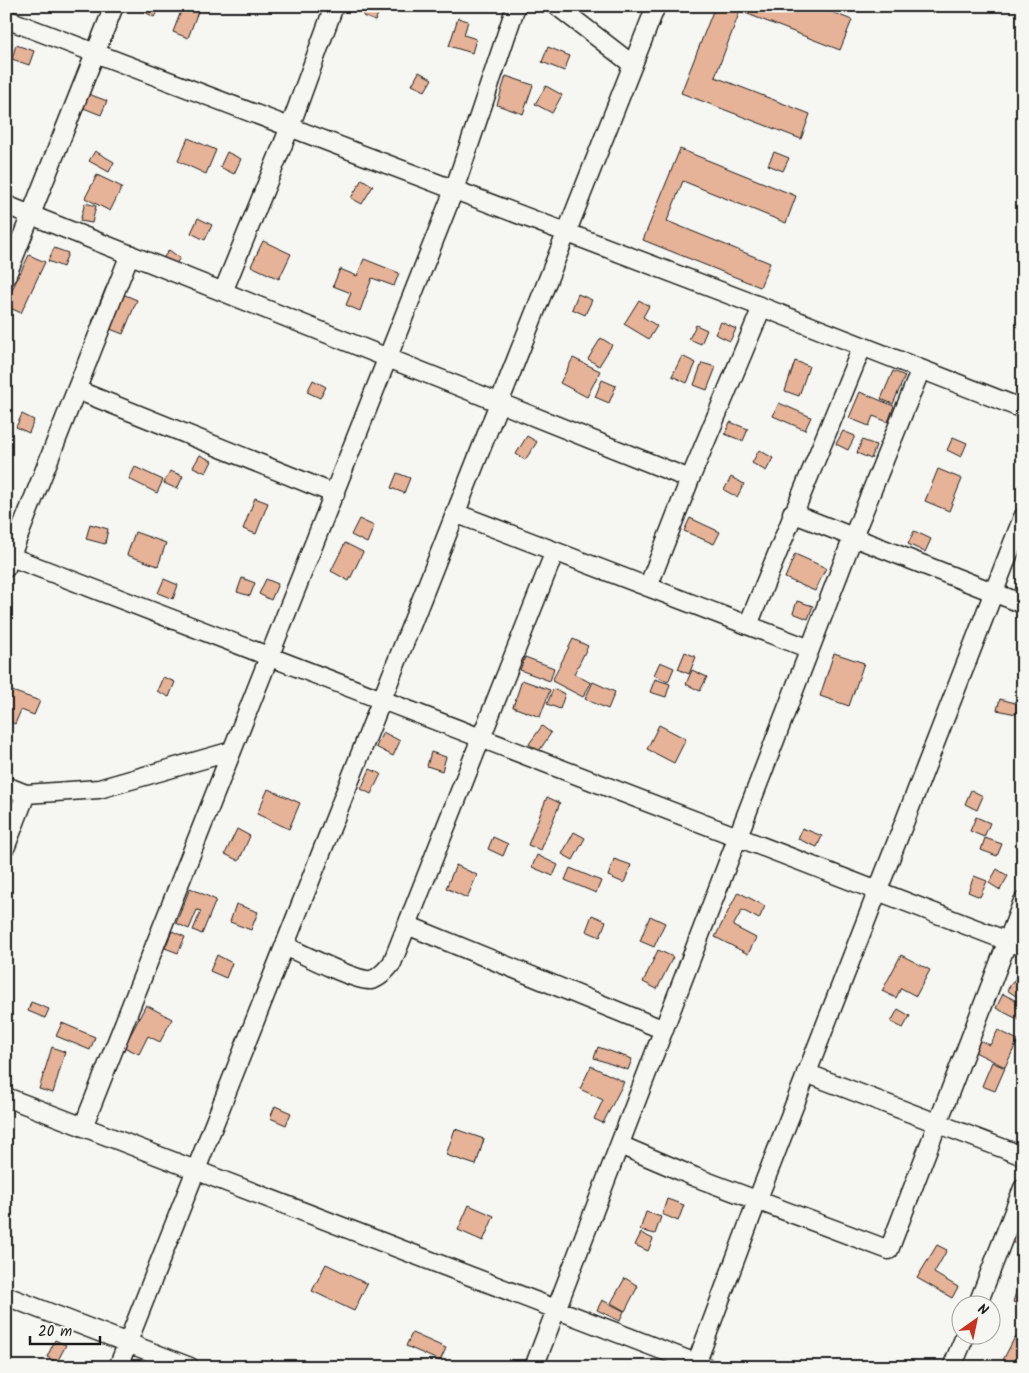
<svg xmlns="http://www.w3.org/2000/svg" width="1029" height="1373" viewBox="0 0 1029 1373" font-family="Kalam,sans-serif">
  <style>
    .building { fill: #e6b398; stroke: #1c1c1c }
    .lines { fill: none; stroke-linecap: round; stroke-linejoin: round }
    .minor-casing { stroke: #1c1c1c; stroke-width: 21 }
    .minor { stroke: #f6f6f2; stroke-width: 18 }
  </style>
  <rect width="100%" height="100%" fill="#f6f6f2"/>
  <filter id="ink" filterUnits="userSpaceOnUse"><feTurbulence type="fractalNoise" baseFrequency=".02" numOctaves="2"/><feDisplacementMap in="SourceGraphic" scale="10" xChannelSelector="R" yChannelSelector="G"/><feConvolveMatrix kernelMatrix="1 2 1 2 8 2 1 2 1" color-interpolation-filters="sRGB"/></filter>
  <g filter="url(#ink)">
    <path class="building" d="M145,6H160L154,17L143,11Z
      M183,6H200L188,38L173,32Z
      M367,6L381,7L375,21L363,16Z
      M715,6H816L852,20L840,50L740,11L715,77L810,114L801,139L681,93Z
      M458,18L468,21L464,35L476,39L472,53L449,46Z
      M16,45L34,51L29,65L12,59Z
      M548,47L570,56L564,71L542,62Z
      M419,72L432,79L425,91L412,85Z
      M506,76L533,85L523,114L497,105Z
      M546,86L562,95L552,113L535,104Z
      M86,93L107,101L101,115L81,107Z
      M188,138L216,150L206,174L178,161Z
      M680,149L796,196L786,223L683,181L667,221L770,263L760,287L643,240Z
      M95,151L114,162L109,172L89,161Z
      M227,152L241,159L234,174L220,167Z
      M774,152L789,158L783,171L768,165Z
      M97,175L122,187L110,211L85,198Z
      M362,179L373,186L362,204L351,198Z
      M85,203L96,206L92,223L80,221Z
      M198,218L212,225L205,240L191,233Z
      M263,241L291,254L279,279L251,266Z
      M54,248L68,253L63,267L48,261Z
      M169,250L180,258L170,272L159,264Z
      M29,255L45,262L21,313L6,306V302Z
      M364,259L399,273L394,286L372,278L360,311L346,305L351,293L333,286L340,269L357,276Z
      M106,287L137,300L123,334L92,322Z
      M578,294L592,300L585,315L572,309Z
      M639,300L649,306L643,317L657,326L649,339L624,324Z
      M721,322L736,329L730,341L715,334Z
      M696,325L707,330L701,344L689,339Z
      M601,338L612,345L599,366L588,359Z
      M682,356L696,363L687,383L672,376Z
      M573,358L600,371L587,397L560,383Z
      M795,361L809,366L799,396L785,391Z
      M702,363L716,367L707,390L694,385Z
      M893,371L905,376L893,404L881,399Z
      M313,380L326,387L320,398L307,392Z
      M602,380L616,386L609,403L595,397Z
      M860,392L894,406L888,422L873,416L869,426L849,418Z
      M779,403L811,417L805,430L773,416Z
      M22,414L34,420L29,433L16,427Z
      M730,422L748,429L743,441L725,434Z
      M843,431L855,436L848,450L836,444Z
      M527,436L537,442L525,460L516,454Z
      M953,437L967,443L961,457L947,450Z
      M862,440L876,445L871,459L857,453Z
      M759,450L773,458L766,471L752,463Z
      M200,455L212,461L206,473L193,467Z
      M135,467L163,480L157,493L129,479Z
      M938,469L962,479L949,511L925,501Z
      M170,471L183,476L177,489L164,483Z
      M397,473L410,478L404,493L391,488Z
      M731,477L744,484L737,497L724,490Z
      M255,498L268,503L256,534L243,529Z
      M690,518L720,532L714,544L684,531Z
      M359,519L374,526L367,543L351,535Z
      M90,524L108,529L105,544L86,539Z
      M914,531L931,539L925,552L908,544Z
      M135,532L166,543L158,566L127,555Z
      M345,543L363,552L349,581L331,571Z
      M795,554L826,568L815,591L785,578Z
      M242,578L255,583L250,596L237,592Z
      M164,579L178,585L173,599L158,593Z
      M266,579L278,584L271,600L259,594Z
      M797,601L813,606L808,619L793,613Z
      M573,639L588,646L574,674L591,683L583,697L552,681Z
      M6,650L11,653L6,665Z
      M685,652L696,657L689,674L678,669Z
      M834,653L864,663L849,706L820,696Z
      M525,657L554,668L550,681L520,670Z
      M660,662L674,668L668,682L654,675Z
      M692,670L707,677L700,691L686,684Z
      M163,677L175,682L169,697L157,691Z
      M655,679L670,684L666,697L650,692Z
      M522,680L550,690L540,717L513,707Z
      M593,682L615,692L608,709L585,699Z
      M553,689L565,694L560,709L547,704Z
      M12,691L40,701L34,715L21,710L15,724L6,720V706Z
      M1000,699L1019,704L1016,714L997,710Z
      M659,725L686,739L674,763L647,749Z
      M542,726L551,733L539,751L529,744Z
      M383,732L400,741L393,756L376,747Z
      M431,752L446,757L442,771L427,766Z
      M370,769L381,774L371,794L361,789Z
      M268,789L300,803L289,829L257,814Z
      M971,790L983,796L977,810L965,804Z
      M547,797L560,803L541,850L528,845Z
      M976,817L990,823L984,837L970,831Z
      M802,828L822,836L817,847L798,839Z
      M237,829L250,836L239,861L225,854Z
      M574,832L585,838L573,860L562,854Z
      M493,837L508,844L503,856L488,849Z
      M985,838L1002,844L997,856L981,850Z
      M537,855L558,865L553,876L532,867Z
      M614,859L631,865L624,883L608,876Z
      M456,865L477,875L467,898L446,888Z
      M570,868L601,881L596,893L565,880Z
      M997,869L1008,876L1000,890L989,883Z
      M974,876L987,881L980,897L968,892Z
      M190,888L216,900L202,934L193,930L201,911L197,910L189,929L176,923Z
      M738,892L765,906L759,919L742,910L733,926L756,938L748,954L715,937Z
      M236,904L258,912L251,930L230,922Z
      M592,915L606,921L600,937L586,931Z
      M650,916L665,923L654,947L640,941Z
      M172,931L185,937L178,953L165,948Z
      M658,950L673,957L657,989L643,982Z
      M217,955L232,963L226,978L210,971Z
      M901,955L930,970L916,996L901,988L896,998L882,991Z
      M1017,976L1023,980V1001L1007,990Z
      M1003,994L1023,1004V1022L996,1008Z
      M31,1002L49,1009L45,1018L28,1011Z
      M146,1005L172,1019L160,1042L148,1036L139,1054L124,1047Z
      M898,1009L910,1016L903,1028L891,1022Z
      M62,1023L95,1037L90,1050L56,1036Z
      M998,1030L1018,1040L1005,1067L971,1050L977,1039L990,1045Z
      M52,1047L65,1052L53,1093L39,1089Z
      M598,1047L632,1059L628,1070L594,1058Z
      M992,1062L1005,1068L995,1091L982,1086Z
      M591,1066L624,1082L603,1123L594,1119L603,1100L580,1089Z
      M275,1106L291,1113L286,1125L270,1118Z
      M455,1129L484,1139L476,1165L446,1155Z
      M667,1199L684,1205L678,1221L662,1214Z
      M469,1205L494,1216L483,1241L458,1230Z
      M646,1212L661,1217L655,1234L640,1230Z
      M1021,1212L1023,1213V1246L1011,1242Z
      M641,1233L653,1239L648,1251L635,1245Z
      M937,1245L947,1250L934,1273L958,1287L952,1298L917,1278Z
      M326,1264L367,1284L354,1311L312,1291Z
      M625,1278L638,1286L625,1311L611,1303Z
      M1020,1280L1023,1281V1305L1013,1302Z
      M602,1300L624,1311L620,1321L597,1310Z
      M412,1333L446,1348L440,1361L406,1346Z
      M1015,1337L1023,1341V1367H1013L1002,1362Z
      M55,1340L66,1345L57,1362L47,1357Z"/>
    <g class="lines">
      <defs>
        <path id="minor" d="M557,6L633,65
          M6,19L762,307L1023,409
          M6,205L690,479
          M6,277L114,6
          M223,292L290,127L334,6
          M77,390L335,494
          M455,513L810,649
          M792,513L1023,604
          M6,555L1023,947
          M6,568L130,254
          M648,587L690,479L762,307
          M748,625L862,347
          M6,786L26,794L99,789L232,751
          M6,846L26,794
          M407,925L664,1030
          M285,946C301,953 356,982 371,980C380,978 386,970 392,963L555,551
          M806,1073L1023,1156
          M6,1097L706,1367
          M83,1127L454,190L516,6
          M620,1145L695,1177L889,1250L1023,901
          M6,1296L190,1367
          M977,1306L1023,1188
          M118,1367L656,6
          M534,1367L853,537L921,369
          M695,1367L757,1201L1023,517
          M952,1367L965,1336"/>
      </defs>
      <use href="#minor" class="minor-casing"/>
      <use href="#minor" class="minor"/>
    </g>
  </g>
  <rect width="1029" height="1373" fill="none" stroke="#f6f6f2" stroke-width="25"/>
  <rect x="12" y="12" width="1004" height="1348" fill="none" stroke="#1c1c1c" stroke-width="2" filter="url(#ink)"/>
  <g transform="translate(976 1320) rotate(33)"><circle r="24" fill="#f6f6f2" stroke="#9f9f9c"/>
  <path d="M0-4L9 19L0 12L-9 19Z" fill="#c8321e"/>
  <text y="-8" font-size="14" font-weight="bold" text-anchor="middle" fill="#1c1c1c">N</text>
  </g>
  <path d="M30 1336v8h70v-8" fill="none" stroke="#1c1c1c" stroke-width="2.5"/>
  <text x="38" y="1336" font-size="15" fill="#1c1c1c" stroke="#f6f6f2" stroke-width="4" paint-order="stroke">20 m</text>
</svg>
